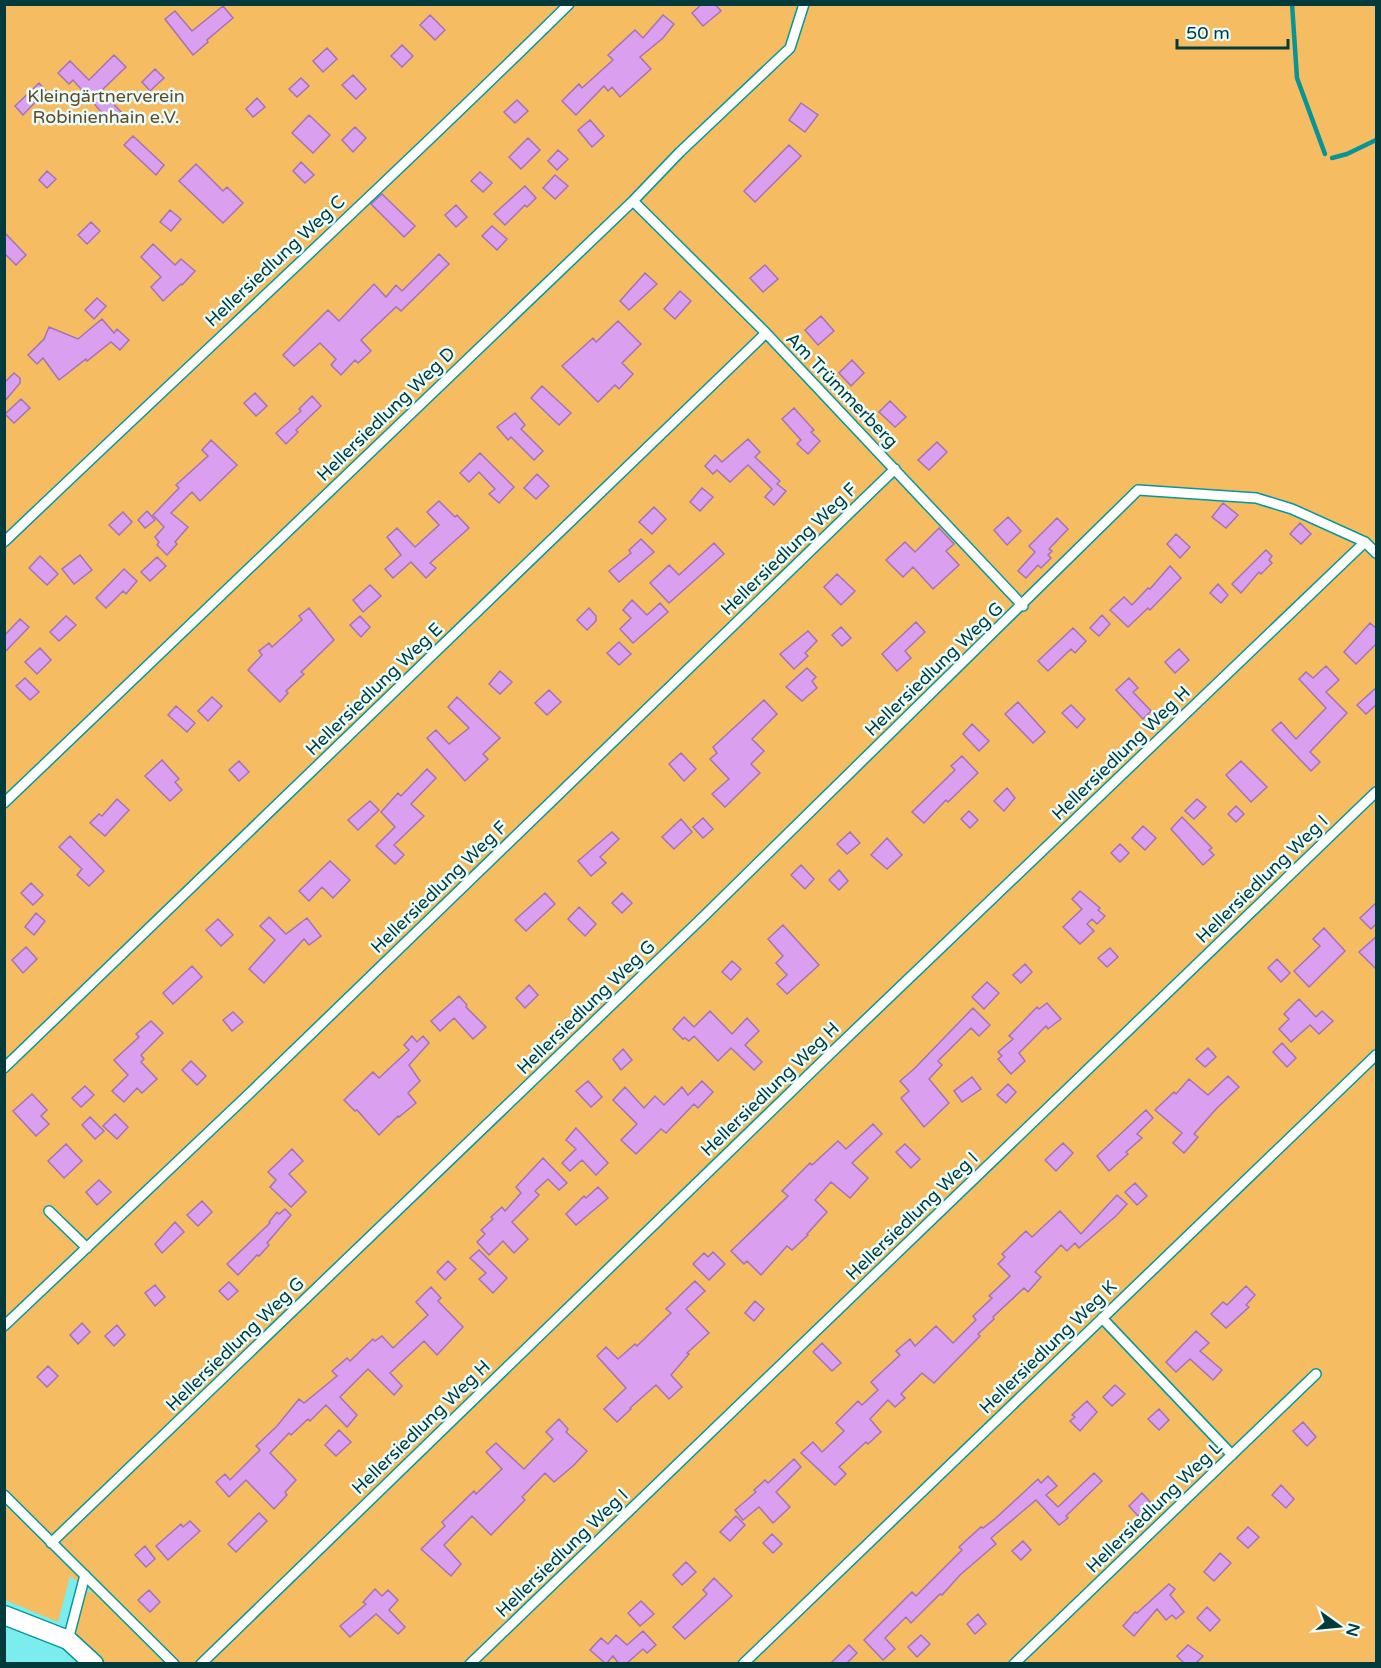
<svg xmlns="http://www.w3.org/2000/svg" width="1381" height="1668" viewBox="0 0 1381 1668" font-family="'Varela Round',sans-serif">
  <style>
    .green { fill: #f5bc61 }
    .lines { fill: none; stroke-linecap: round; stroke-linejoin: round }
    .stream { stroke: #079496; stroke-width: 4.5 }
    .building { fill: #da9fee; stroke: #a274b2; stroke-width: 1.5 }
    .lane-casing { stroke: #04989b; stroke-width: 12 }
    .street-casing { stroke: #04989b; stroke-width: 21 }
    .lane { stroke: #fff; stroke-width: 9 }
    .street { stroke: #fff; stroke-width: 18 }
    .labels { text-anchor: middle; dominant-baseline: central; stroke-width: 5; stroke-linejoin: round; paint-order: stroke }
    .park-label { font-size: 18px; fill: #624a24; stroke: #e9fdfd }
    .street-label { font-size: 18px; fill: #033a3b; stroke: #e9fdfd }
  </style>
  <rect width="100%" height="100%" fill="#7bedef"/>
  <path class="green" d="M4,5H1376V1663L103,1664L74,1636L85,1591L94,1594L70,1576L58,1622L5,1600Z"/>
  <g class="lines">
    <path class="stream" d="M1292,4L1297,78L1325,154
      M1332,158L1347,154L1376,140"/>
  </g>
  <path class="building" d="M702,4H715L721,11L703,26L692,13Z
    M223,6L233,18L207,40L208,42L193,55L165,19L175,11L192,31Z
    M430,15L445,30L435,40L420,25Z
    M663,15L674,24L663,38L640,57L651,69L620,97L612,87L608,91L604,86L576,115L562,101L579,84L582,88L613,60L608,55L635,30L643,38Z
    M402,45L413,56L402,67L391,56Z
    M327,48L337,59L323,72L313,61Z
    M114,55L126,67L101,91L123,114L112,124L73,80L69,84L58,73L70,61L89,80Z
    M155,69L164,78L150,91L142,82Z
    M353,75L366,89L356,99L342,85Z
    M301,78L309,86L297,97L289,89Z
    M39,83L46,91L23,115L15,106Z
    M257,98L265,107L253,117L246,109Z
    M517,100L528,111L515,123L504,112Z
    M801,103L818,115L805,132L789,120Z
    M309,115L330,135L313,153L292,133Z
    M590,120L604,136L592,147L578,130Z
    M355,127L366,138L353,152L342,140Z
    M133,136L164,165L156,175L124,145Z
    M528,138L540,150L521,169L509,157Z
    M789,145L801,156L755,202L744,191Z
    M558,150L568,159L557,170L548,161Z
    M301,162L314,175L305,183L293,171Z
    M196,164L223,191L227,187L243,203L223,223L179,181Z
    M47,171L56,179L47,188L39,180Z
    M480,172L492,183L483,192L471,181Z
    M555,175L568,186L555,199L543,188Z
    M525,186L536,198L527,207L525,205L505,225L494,214Z
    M382,194L415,226L404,237L371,204Z
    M456,205L467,217L456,227L445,215Z
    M170,210L181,219L171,231L160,222Z
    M91,222L100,231L87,244L78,235Z
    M492,226L507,239L497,250L482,236Z
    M4,232L26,255L16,265L4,253Z
    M153,244L175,265L181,259L195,271L182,285L181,284L163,301L151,287L161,277L141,257Z
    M439,254L449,264L401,311L396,307L361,340L371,351L358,363L355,360L341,375L331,365L336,359L320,343L294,366L283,355L328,310L339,321L374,284L386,297L396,285L402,291Z
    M765,265L778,279L763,292L750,278Z
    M645,273L657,284L629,310L620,301Z
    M680,291L691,301L675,319L664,309Z
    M97,298L106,306L94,319L85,310Z
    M821,316L834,331L818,345L805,330Z
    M102,319L114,333L117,329L129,340L120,350L111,342L87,361L86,359L59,380L43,358L37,364L28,355L44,339L49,327L78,339Z
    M618,321L641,344L622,363L633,374L619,389L615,385L598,402L562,366L593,338L596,342Z
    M852,360L864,373L851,386L839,373Z
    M14,373L20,378V383L4,402V383Z
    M542,386L571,413L559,425L531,398Z
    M255,393L267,406L256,416L244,403Z
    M312,396L321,406L296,430L298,432L286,444L276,433L301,411L299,409Z
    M21,399L30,408L14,423L5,414Z
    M890,401L906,417L895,427L879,412Z
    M794,408L814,430L811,432L820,441L808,454L797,444L801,440L782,419Z
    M515,413L525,425L521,429L543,451L534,460L511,437L508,440L497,427Z
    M748,439L760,452L755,457L780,481L777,484L786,491L774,505L765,497L772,489L748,465L730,482L717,470L713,474L705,466L715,455L722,462Z
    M211,440L237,465L200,501L192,492L171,513L188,527L175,542L177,544L167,555L157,545L159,542L155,537L164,527L153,515L179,488L176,485L208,456L202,450Z
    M937,442L947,452L929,470L918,460Z
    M480,453L514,487L499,503L489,494L495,489L479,472L469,482L460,473Z
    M537,474L549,486L536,499L524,488Z
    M702,488L713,497L700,511L690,502Z
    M439,501L455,517L457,515L469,528L430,563L436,568L426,578L411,562L393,578L385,569L401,555L387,537L397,528L415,547L439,525L427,512Z
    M1223,503L1238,515L1226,528L1212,517Z
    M654,507L666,519L652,534L639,522Z
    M147,511L155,520L145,528L138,520Z
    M123,512L132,522L119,535L109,525Z
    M1008,517L1021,531L1007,545L994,530Z
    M1057,518L1068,529L1049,549L1052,551L1048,555L1051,558L1041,568L1038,565L1026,578L1018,571L1035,552L1029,546Z
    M1300,523L1311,534L1301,544L1290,534Z
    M939,528L954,544L946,551L959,565L933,589L913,567L903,577L886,560L905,542L915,552Z
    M1176,534L1190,547L1180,558L1167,544Z
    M641,539L654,552L619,582L609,571L631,553L629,550Z
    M714,543L724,554L669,603L650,583L669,565L679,575Z
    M1266,550L1272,556L1269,560L1272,563L1261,574L1259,572L1241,593L1232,584Z
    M80,555L92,570L74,584L62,569Z
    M40,556L58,574L47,585L29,568Z
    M157,557L166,566L150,581L141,572Z
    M1170,566L1181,578L1150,610L1148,608L1128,627L1110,610L1124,597L1132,605L1148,588L1150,589Z
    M124,569L137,581L126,594L123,591L106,608L96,598Z
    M837,574L855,591L841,605L824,587Z
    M1218,584L1228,595L1221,603L1210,593Z
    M370,585L381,596L363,612L353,600Z
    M632,600L647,615L660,603L668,612L633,643L620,629L631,618L623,610Z
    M309,608L334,640L301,672L304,674L286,691L288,693L280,702L248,670L262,655L259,651L269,643L272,647L302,620L299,616Z
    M589,608L596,616V621L587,630L577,620Z
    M1102,615L1110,624L1099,636L1090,628Z
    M66,616L76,625L59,641L50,632Z
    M360,616L370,627L361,637L350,625Z
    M20,619L29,627L4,653V636Z
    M916,622L925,632L905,651L911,658L897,671L882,654Z
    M1370,623L1377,629V643L1356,664L1344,652Z
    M841,627L851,638L842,646L832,635Z
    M1073,628L1086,641L1075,653L1071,649L1048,671L1038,661Z
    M808,631L817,641L805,653L808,656L794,669L780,654Z
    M619,642L631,654L619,665L607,653Z
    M40,648L51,660L37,674L25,662Z
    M1179,649L1189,660L1175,673L1165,662Z
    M1326,666L1339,680L1326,692L1347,713L1310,752L1320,762L1311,771L1272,730L1281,722L1296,739L1326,708L1299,679L1306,672L1313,678Z
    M807,668L816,677L812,681L817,688L802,701L786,687Z
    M500,671L512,682L500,694L489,684Z
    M25,678L39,692L30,700L16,686Z
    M1129,678L1138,688L1133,692L1151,711L1143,719L1116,690Z
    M1377,687V704L1366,714L1357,705Z
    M549,690L561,702L547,715L535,703Z
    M212,697L222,706L208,721L198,711Z
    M457,697L500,738L483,754L488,759L465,781L427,738L436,730L449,744L469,728L448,707Z
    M764,700L777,714L752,739L764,751L751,764L760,773L725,807L712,794L729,779L710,759L717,753L713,747Z
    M1018,702L1045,732L1033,743L1005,714Z
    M1071,705L1085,719L1077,728L1062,713Z
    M176,706L195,723L187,732L168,715Z
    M972,724L989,741L979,751L963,734Z
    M681,753L696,769L684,781L669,764Z
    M962,756L978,773L948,802L946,800L924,823L912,812L955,770L951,766Z
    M162,760L179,779L175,782L182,790L170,801L145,776Z
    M239,761L249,772L239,781L229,770Z
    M1241,761L1267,787L1251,802L1226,775Z
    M427,769L436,778L411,804L424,816L394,845L404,855L395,864L376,846L395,827L381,812L398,793L401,796Z
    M1007,788L1015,798L1004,811L994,801Z
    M117,799L129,810L105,836L90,823L99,814L102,816Z
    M1197,799L1206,807L1194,819L1185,811Z
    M370,801L379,810L358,830L348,820Z
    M1236,806L1244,814L1236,822L1228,814Z
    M969,811L978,820L970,828L961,819Z
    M1182,817L1212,848L1209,850L1214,855L1203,865L1171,829Z
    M703,818L713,829L703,838L693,827Z
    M681,819L692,832L674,849L662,837Z
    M1143,826L1156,838L1145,850L1132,838Z
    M612,832L619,839L600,857L606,863L591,876L578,861Z
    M850,832L860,843L847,854L837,844Z
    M70,836L104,871L89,886L77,875L82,869L59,847Z
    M887,838L902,855L887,869L871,855Z
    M1120,844L1129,853L1120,862L1111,853Z
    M330,861L350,880L333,898L322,887L309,901L299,891Z
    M801,865L814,879L805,889L791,875Z
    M839,870L848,881L839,890L829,880Z
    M31,883L43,895L33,905L21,893Z
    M1080,891L1100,908L1098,910L1105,916L1097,924L1092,919L1087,924L1094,931L1080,944L1063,927L1082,909L1072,899Z
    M545,893L555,904L526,931L515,920Z
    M622,893L632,903L622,913L612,903Z
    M1377,902V923L1371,929L1360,918Z
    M579,907L596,924L585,936L568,919Z
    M36,913L45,921L34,935L25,927Z
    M269,917L286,934L307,918L321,936L309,945L304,939L264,983L249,969L275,940L260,926Z
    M218,919L233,935L221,946L206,930Z
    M783,925L819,965L787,994L777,984L787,975L776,963L783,956L768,939Z
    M1324,928L1345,951L1309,987L1294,971L1320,946L1313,939Z
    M1377,936V970L1359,952Z
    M26,947L37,959L23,973L12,960Z
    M1110,948L1118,957L1107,967L1098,958Z
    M1277,959L1290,973L1281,982L1268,968Z
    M732,961L741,969L731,980L722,972Z
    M1025,964L1032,972L1021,983L1013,975Z
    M192,966L202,977L173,1004L163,993Z
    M987,982L999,993L984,1009L972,997Z
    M529,985L538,995L525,1008L516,998Z
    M459,996L467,1005L466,1007L486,1027L473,1039L454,1018L440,1031L431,1021Z
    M1299,999L1316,1017L1322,1011L1333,1021L1319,1034L1310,1025L1291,1042L1279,1029L1289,1019L1284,1014Z
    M1047,1003L1061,1019L1048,1029L1046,1026L1019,1053L1025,1061L1011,1074L998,1059L1002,1056L998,1052L1013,1039L1009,1036L1037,1007L1039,1009Z
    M973,1008L990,1025L979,1036L971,1028L938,1061L942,1065L929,1079L949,1103L924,1127L901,1098L909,1091L900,1081L914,1069Z
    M710,1011L732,1034L747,1018L759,1031L745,1045L762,1062L754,1070L731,1048L718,1061L694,1036L689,1041L685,1038L683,1039L673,1029L684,1017L694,1027Z
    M233,1012L243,1022L232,1031L223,1020Z
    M151,1021L163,1033L141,1055L144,1059L141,1062L157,1079L142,1093L137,1088L124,1102L112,1091L128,1075L114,1060L139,1037L136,1034Z
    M412,1036L417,1042L423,1036L429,1043L409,1065L420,1081L408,1093L416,1103L399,1117L398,1116L379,1135L357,1110L355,1111L344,1100L373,1072L379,1078L409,1050L404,1045Z
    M1282,1043L1296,1058L1287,1067L1273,1052Z
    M1208,1048L1216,1057L1205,1067L1196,1059Z
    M623,1049L632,1060L621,1070L613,1059Z
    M191,1061L206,1076L197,1085L182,1070Z
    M1228,1076L1239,1087L1217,1108L1194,1134L1198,1137L1184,1153L1173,1143L1182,1133L1155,1110L1174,1092L1176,1094L1189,1079L1208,1095Z
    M972,1077L981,1089L962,1102L954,1091Z
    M588,1081L602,1097L591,1107L576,1091Z
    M702,1081L713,1092L698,1108L694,1104L666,1133L661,1129L636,1154L621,1140L637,1124L613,1100L625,1087L644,1108L655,1096L664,1105L682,1087L688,1095Z
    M1008,1084L1016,1092L1006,1103L997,1095Z
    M85,1086L94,1095L81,1107L72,1098Z
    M32,1094L47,1110L41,1116L49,1124L36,1136L13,1111Z
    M1146,1110L1153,1118L1137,1134L1142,1138L1126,1152L1128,1154L1109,1171L1097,1156Z
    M115,1114L128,1127L117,1139L103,1126Z
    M90,1117L104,1131L95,1139L82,1125Z
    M873,1124L882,1134L852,1163L868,1178L850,1198L831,1182L815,1200L827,1212L807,1234L808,1235L792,1250L787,1246L761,1275L747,1261L744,1264L731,1251L788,1196L782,1191L810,1163L812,1165L838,1141L846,1149Z
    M576,1128L608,1163L596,1175L582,1160L570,1171L562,1163L576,1149L566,1140Z
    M1063,1143L1073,1153L1056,1171L1045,1160Z
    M66,1144L82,1161L64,1178L48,1161Z
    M905,1144L920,1159L911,1168L896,1152Z
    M292,1149L303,1161L289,1174L306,1192L291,1207L270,1187L276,1180L268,1172Z
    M543,1158L567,1183L559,1190L548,1179L535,1191L539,1195L512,1222L528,1239L514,1253L503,1241L489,1255L477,1242L485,1234L481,1230L493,1219L491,1217L502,1207L505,1211L521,1193L516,1187Z
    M99,1180L111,1192L97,1205L86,1192Z
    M1135,1183L1147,1196L1137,1205L1125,1192Z
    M598,1187L608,1198L576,1225L566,1214L584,1196L586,1198Z
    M1117,1195L1127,1204L1116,1216L1079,1248L1075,1243L1067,1251L1061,1245L1035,1272L1041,1277L1028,1292L1024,1288L993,1317L994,1319L978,1334L980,1336L934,1383L922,1373L901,1394L905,1398L895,1407L888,1400L870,1419L881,1432L868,1444L866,1442L839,1467L846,1474L835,1485L801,1453L813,1442L822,1452L844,1431L836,1423L858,1401L862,1405L878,1390L871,1382L900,1355L896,1351L910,1339L915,1346L936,1326L953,1343L976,1320L973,1316L992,1298L989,1296L1010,1276L998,1264L1005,1257L1002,1254L1026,1231L1032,1237L1060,1211L1081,1234Z
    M202,1201L212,1212L198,1226L187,1215Z
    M285,1209L291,1215L267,1243L269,1245L259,1256L257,1255L238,1275L227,1264L270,1223L269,1222L277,1212L279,1214Z
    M175,1222L184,1232L162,1253L155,1244Z
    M479,1250L507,1278L493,1293L479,1279L486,1273L470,1258Z
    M713,1252L725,1264L709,1280L693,1264L704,1253L708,1257Z
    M448,1261L456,1269L445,1280L437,1272Z
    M695,1281L705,1291L686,1309L709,1333L687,1353L689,1354L671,1375L682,1387L669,1399L656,1385L630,1408L631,1409L617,1422L604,1409L626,1388L597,1356L606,1347L618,1359L635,1344L637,1346L671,1313L666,1309Z
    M229,1282L238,1291L228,1300L219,1291Z
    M155,1285L165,1297L155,1306L145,1293Z
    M1246,1286L1255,1295L1246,1305L1249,1307L1226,1328L1211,1314L1223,1302L1227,1305Z
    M431,1287L441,1298L438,1301L463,1327L437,1355L424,1341L390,1373L402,1386L394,1395L368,1369L340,1397L357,1415L347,1427L326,1405L310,1421L308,1419L291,1435L289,1433L270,1453L296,1480L285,1492L287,1495L274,1509L246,1480L229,1497L216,1482L225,1474L230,1480L260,1450L256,1446L277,1426L299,1399L304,1403L337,1376L332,1371L347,1358L350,1361L373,1339L375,1341L382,1336L393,1348L428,1315L416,1302Z
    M755,1301L764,1309L754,1321L745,1313Z
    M82,1323L90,1332L78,1344L70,1335Z
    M117,1325L125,1335L114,1346L105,1336Z
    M1196,1331L1209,1343L1200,1351L1222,1370L1213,1380L1190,1359L1176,1372L1166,1362Z
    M822,1343L841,1363L832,1371L813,1352Z
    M48,1366L58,1376L47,1387L37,1377Z
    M1115,1385L1125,1394L1112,1406L1103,1397Z
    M1087,1401L1097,1412L1080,1431L1070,1421L1075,1417L1072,1415Z
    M1159,1409L1169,1420L1159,1430L1148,1419Z
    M559,1419L568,1429L566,1432L587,1451L574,1465L554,1482L545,1473L522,1497L525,1500L491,1535L472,1516L444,1545L461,1564L451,1576L421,1549L445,1526L442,1522L474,1491L476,1494L502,1469L486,1452L496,1443L524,1469L553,1439L546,1432Z
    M1303,1422L1316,1437L1307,1446L1293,1431Z
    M339,1430L351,1442L336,1456L325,1445Z
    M794,1459L801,1467L776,1492L790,1507L773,1523L759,1507L743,1520L735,1510L756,1492L754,1490L765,1480L768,1483Z
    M1094,1473L1102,1481L1066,1516L1068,1518L1059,1525L1036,1500L991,1538L996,1544L960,1575L942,1595L940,1594L911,1623L906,1617L885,1638L895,1649L883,1660L864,1640L912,1592L916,1596L962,1550L959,1547L981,1527L983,1528L996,1518L1038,1479L1041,1483L1048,1476L1057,1486L1046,1495L1058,1507Z
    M1281,1485L1294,1499L1286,1508L1272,1495Z
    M1142,1493L1151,1503L1138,1516L1129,1506Z
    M259,1513L267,1521L236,1552L228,1544Z
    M736,1516L745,1525L730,1541L720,1532Z
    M190,1521L200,1531L168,1560L156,1546L181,1524L183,1527Z
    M1248,1527L1259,1537L1248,1548L1237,1538Z
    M772,1534L782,1544L773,1553L763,1543Z
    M1023,1541L1031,1550L1021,1560L1012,1551Z
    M145,1546L155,1559L146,1567L135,1555Z
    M1220,1553L1231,1563L1214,1581L1204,1572Z
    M686,1562L696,1572L682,1585L673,1575Z
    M714,1578L732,1596L685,1639L673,1627L707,1594L703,1590Z
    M1169,1584L1175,1589L1170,1595L1184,1612L1176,1619L1172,1615L1166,1620L1157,1609L1134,1636L1123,1626L1135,1612L1137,1613Z
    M375,1589L382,1596L388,1590L398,1600L389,1610L405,1627L398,1634L376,1614L350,1637L340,1626L366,1604L363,1602Z
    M149,1590L160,1602L150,1612L138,1600Z
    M641,1601L654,1614L640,1626L628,1613Z
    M1207,1607L1220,1620L1210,1631L1197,1618Z
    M978,1614L986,1624L975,1634L967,1624Z
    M643,1631L656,1645L647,1653L643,1649L626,1664H619L613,1656L606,1664L590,1650L601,1638L608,1644L616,1635L627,1645Z
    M921,1635L930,1644L917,1657L908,1647Z
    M849,1645L857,1653L846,1664H830Z
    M1188,1645L1203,1656L1195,1664H1185L1177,1656Z"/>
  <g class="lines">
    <defs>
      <path id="lane" d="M633,201L766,333L1023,606
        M4,542C192,362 384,187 569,4
        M4,803L633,201L680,152L790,48L804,4
        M4,1068L766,333
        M49,1211L87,1248
        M1102,1318L1232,1455
        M4,1326L251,1092L895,469
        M4,1495L174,1664
        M51,1543L701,919L1138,490L1256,498L1292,509L1365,542L1376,553
        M68,1640L85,1575
        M201,1664L831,1053L1365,542
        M470,1664L1376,792
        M743,1664L1376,1055
        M1014,1664L1316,1374"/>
      <path id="street" d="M4,1615L68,1640L94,1664"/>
    </defs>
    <use href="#lane" class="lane-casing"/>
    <use href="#street" class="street-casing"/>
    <use href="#lane" class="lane"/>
    <use href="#street" class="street"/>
  </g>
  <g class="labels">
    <g class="park-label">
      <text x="106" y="96">Kleingärtnerverein<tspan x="106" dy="21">Robinienhain e.V.</tspan></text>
    </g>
    <g class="street-label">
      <text transform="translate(275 261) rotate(-43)">Hellersiedlung Weg C</text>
      <text transform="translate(842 390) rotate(46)">Am Trümmerberg</text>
      <text transform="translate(386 414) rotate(-44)">Hellersiedlung Weg D</text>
      <text transform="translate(789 549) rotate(-44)">Hellersiedlung Weg F</text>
      <text transform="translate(934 669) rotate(-44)">Hellersiedlung Weg G</text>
      <text transform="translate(374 689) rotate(-44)">Hellersiedlung Weg E</text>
      <text transform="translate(1121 753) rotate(-44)">Hellersiedlung Weg H</text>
      <text transform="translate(1262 879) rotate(-44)">Hellersiedlung Weg I</text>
      <text transform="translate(439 887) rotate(-44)">Hellersiedlung Weg F</text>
      <text transform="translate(586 1007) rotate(-44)">Hellersiedlung Weg G</text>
      <text transform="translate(770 1089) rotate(-44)">Hellersiedlung Weg H</text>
      <text transform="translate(912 1216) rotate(-44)">Hellersiedlung Weg I</text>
      <text transform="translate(235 1344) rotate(-44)">Hellersiedlung Weg G</text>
      <text transform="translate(1048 1347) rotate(-44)">Hellersiedlung Weg K</text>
      <text transform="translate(421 1427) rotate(-44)">Hellersiedlung Weg H</text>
      <text transform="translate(1154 1507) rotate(-44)">Hellersiedlung Weg L</text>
      <text transform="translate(562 1553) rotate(-44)">Hellersiedlung Weg I</text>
    </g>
  </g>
  <rect width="1381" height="1668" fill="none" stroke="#033a3b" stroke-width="12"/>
  <g transform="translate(1339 1626) rotate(105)" stroke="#e9fdfd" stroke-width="4.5" paint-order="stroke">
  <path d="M0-4.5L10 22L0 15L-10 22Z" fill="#033a3b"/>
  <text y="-9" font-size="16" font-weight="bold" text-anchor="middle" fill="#033a3b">N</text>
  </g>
  <path d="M1177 39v9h111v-9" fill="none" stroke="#033a3b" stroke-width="3"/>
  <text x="1186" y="39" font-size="18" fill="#033a3b" stroke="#e9fdfd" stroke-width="4.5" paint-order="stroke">50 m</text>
</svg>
